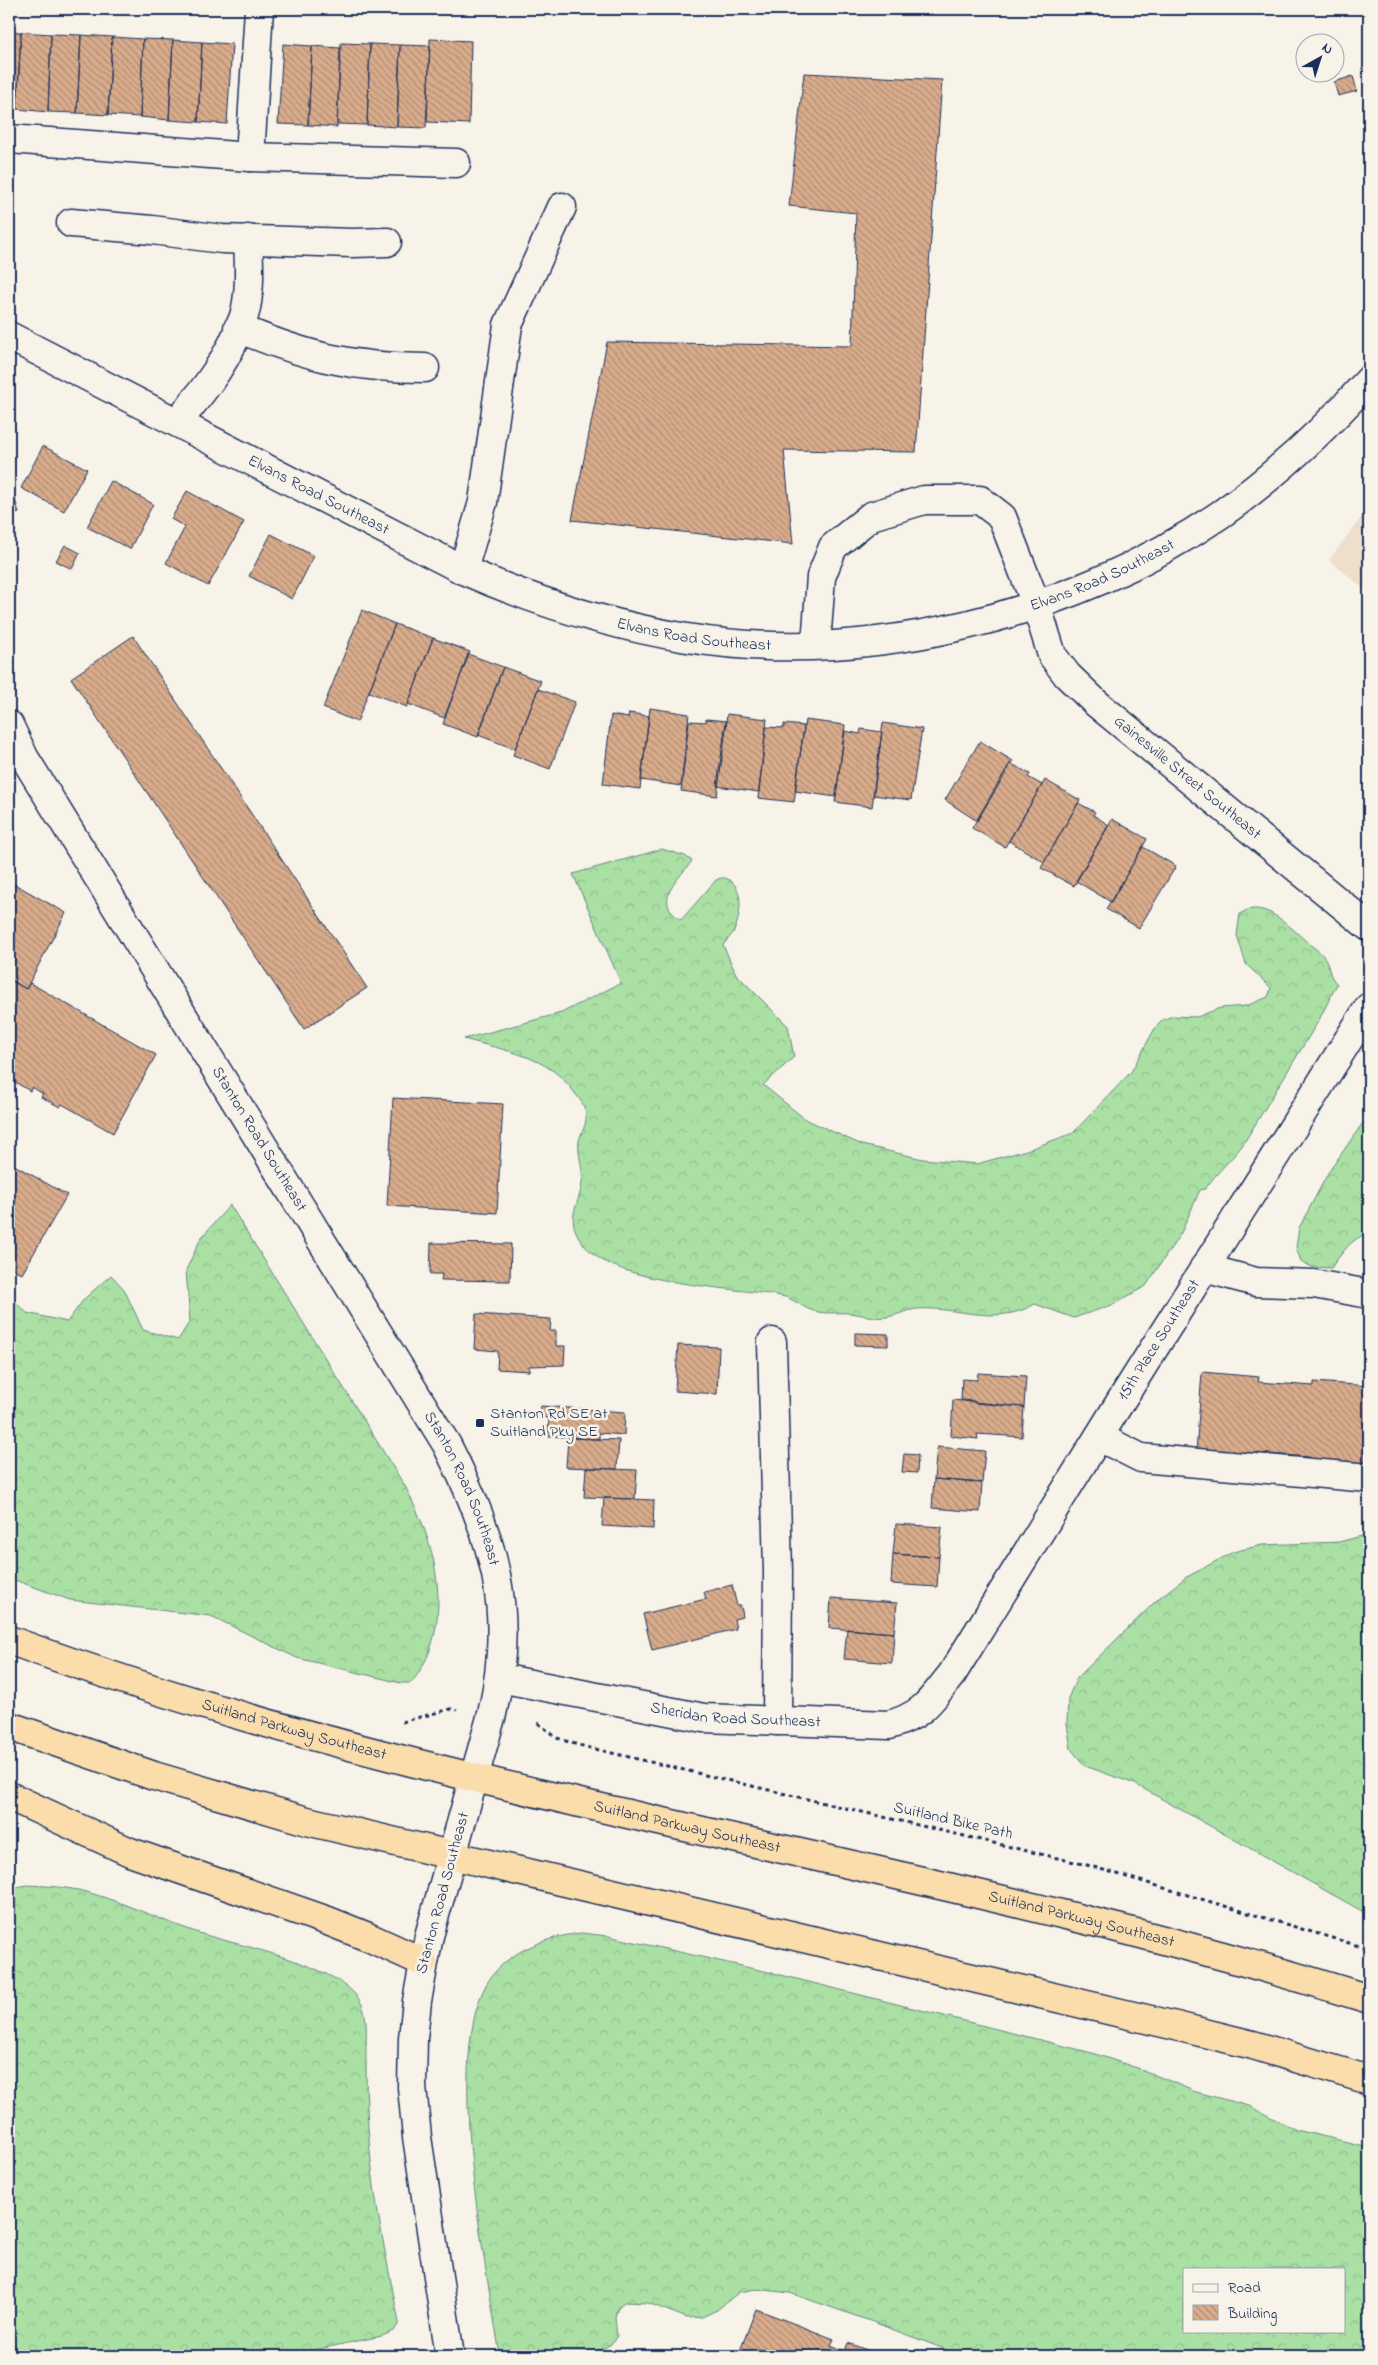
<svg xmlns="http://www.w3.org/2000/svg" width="1378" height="2365" viewBox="0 0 1378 2365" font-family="'Indie Flower',sans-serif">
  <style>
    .built { fill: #eedecc }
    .forest { fill: url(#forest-crowns); stroke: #628881; fill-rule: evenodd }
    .building { fill: url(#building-back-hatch); stroke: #1b2f5e }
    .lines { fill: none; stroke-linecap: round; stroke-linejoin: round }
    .minor-casing { stroke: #1b2f5e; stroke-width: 31 }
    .highway-casing { stroke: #1b2f5e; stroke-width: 31 }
    .path { stroke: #1b2f5e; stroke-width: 3; stroke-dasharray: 4 4; stroke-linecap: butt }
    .minor { stroke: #f7f3e8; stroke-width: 28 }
    .highway { stroke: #fbddab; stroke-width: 28 }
    .poi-dot { fill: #1b2f5e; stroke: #f7f3e8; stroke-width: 2 }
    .labels { text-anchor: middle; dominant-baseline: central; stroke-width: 5; stroke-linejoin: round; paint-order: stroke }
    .street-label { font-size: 16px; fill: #1b2f5e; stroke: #f7f3e8 }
    .poi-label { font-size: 16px; fill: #1b2f5e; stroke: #f7f3e8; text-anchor: start }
  </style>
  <defs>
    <pattern id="forest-crowns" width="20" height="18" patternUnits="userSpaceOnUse" patternTransform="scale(1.25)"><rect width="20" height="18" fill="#aae0a4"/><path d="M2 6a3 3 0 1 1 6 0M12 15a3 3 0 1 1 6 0" fill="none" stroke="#92c090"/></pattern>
    <pattern id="building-back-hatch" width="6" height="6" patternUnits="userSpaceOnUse" patternTransform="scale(1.25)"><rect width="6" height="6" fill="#d9ac8b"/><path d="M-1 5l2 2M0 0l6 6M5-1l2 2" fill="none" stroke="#af8c75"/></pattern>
  </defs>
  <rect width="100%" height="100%" fill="#f7f3e8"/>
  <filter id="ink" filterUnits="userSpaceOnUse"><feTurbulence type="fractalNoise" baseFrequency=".02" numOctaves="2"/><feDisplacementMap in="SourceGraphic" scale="10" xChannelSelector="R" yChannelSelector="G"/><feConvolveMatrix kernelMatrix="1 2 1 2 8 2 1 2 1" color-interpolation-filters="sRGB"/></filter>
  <g filter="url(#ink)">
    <path class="built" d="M1369,507V593L1329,560Z"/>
    <path class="forest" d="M662,849L685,856L692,861C677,881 652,901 681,920L716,880C722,877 725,877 731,881C745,892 740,919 733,933C730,937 726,941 723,945L736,974L788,1026L794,1057L763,1085L805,1119L862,1145L923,1159L977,1164L1030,1149L1073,1133L1131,1072L1154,1030L1162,1020L1173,1016L1197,1017L1220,1008L1246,1006L1268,997L1271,988L1246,964L1237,935L1240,914C1263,897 1290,927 1306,941C1312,947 1323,953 1326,960C1330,970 1329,976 1337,984L1319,1020L1242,1146C1230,1161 1216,1173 1205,1189L1200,1190L1181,1233L1146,1286L1112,1305L1074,1318L1035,1304C996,1327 957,1306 916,1309C906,1310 896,1316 887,1317C875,1319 861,1314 849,1313C839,1312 828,1314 818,1312C804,1310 794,1298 781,1296C733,1287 616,1285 585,1246C563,1218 578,1211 582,1183C584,1169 577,1154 579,1141C581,1132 587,1125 586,1115C586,1107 579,1098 574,1092C548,1055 505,1051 464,1039L561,1013L621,983L573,874Z
      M1369,1114V1233C1351,1238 1342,1253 1331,1268L1312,1267L1301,1261L1296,1248L1299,1228L1328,1173Z
      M230,1205L406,1488C413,1503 421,1518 426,1534C443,1581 445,1644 411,1683H401L297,1658L211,1616L70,1600L9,1578V1296L27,1313L67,1322L84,1299L111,1275L124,1289L143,1330L178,1340L190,1321L186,1270L201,1238Z
      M1369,1534V1915L1135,1784L1085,1766L1071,1749L1067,1724L1068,1698L1077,1678L1159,1598L1185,1578L1233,1552L1262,1545L1339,1542Z
      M26,1885C47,1886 70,1887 90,1893C125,1903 158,1919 193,1931C232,1945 345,1964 362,2005C369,2020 365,2045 366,2061C366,2100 368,2140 373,2178C379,2227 390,2275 399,2323L394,2331L382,2336L285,2356H9V1889Z
      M581,1933L608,1936L777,1974L1092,2053L1143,2070L1196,2092L1249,2106L1296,2130L1369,2147V2356H963L873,2322L790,2293L756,2289L739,2292L717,2310L702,2317L687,2318L648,2303L624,2302L618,2307L615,2317L617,2336L611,2344L603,2349L563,2356H500C487,2269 440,2048 491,1977C512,1949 548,1937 581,1933ZM1184,2269H1344V2331H1184Z"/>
    <path class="building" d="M9,31L21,32L17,109H9Z
      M21,32L51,34L48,112L17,109Z
      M51,34L81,35L77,113L48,112Z
      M81,35L112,37L108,115L77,113Z
      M112,37L143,39L140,117L108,115Z
      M143,39L173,40L169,120L140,117Z
      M430,39L471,41L469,124L427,122Z
      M173,40L202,42L198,122L169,120Z
      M202,42L232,44L227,124L198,122Z
      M341,43L370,44L367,125L337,124Z
      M283,44L312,46L308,125L278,124Z
      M370,44L400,45L397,127L367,125Z
      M400,45L430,46L426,128L397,127Z
      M312,46L340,48L337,127L308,125Z
      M804,73L942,80L916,452L784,450L793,544L572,520L607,342L852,346L856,213L789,206Z
      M1353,76L1357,91L1338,96L1334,82Z
      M43,446L87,469L64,511L21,488Z
      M111,481L153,504L130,549L87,527Z
      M187,491L244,522L208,586L166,563L185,527L171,519Z
      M14,496L19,513L9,516V497Z
      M271,534L314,556L292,599L249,576Z
      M65,545L80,553L72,569L56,561Z
      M362,610L395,624L357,722L323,708Z
      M395,624L433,638L407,707L369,692Z
      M133,636L367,988L304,1029L71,678Z
      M433,638L470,652L444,718L408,704Z
      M468,654L503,667L478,737L443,724Z
      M503,667L541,681L515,749L478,735Z
      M538,689L575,702L550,769L513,755Z
      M650,708L689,714L681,786L641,780Z
      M629,713L649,716L640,789L603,784L611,715L628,718Z
      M727,714L767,719L759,792L717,786Z
      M706,719L727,721L717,796L681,791L689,721L706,722Z
      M805,720L845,725L836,797L795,791Z
      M883,723L922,729L911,800L873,795Z
      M784,724L804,726L794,802L758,798L766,727L784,728Z
      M861,729L882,732L872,807L835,802L845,731L860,734Z
      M980,741L1013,761L977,821L945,800Z
      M1010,763L1030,774L1028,777L1042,785L1005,847L972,828Z
      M1045,780L1080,800L1044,862L1009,841Z
      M1078,803L1095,812L1093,815L1109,825L1074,886L1041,868Z
      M1112,819L1147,839L1111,902L1076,881Z
      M1143,847L1176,866L1139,928L1106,909Z
      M9,881L66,913L26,989L9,979Z
      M9,979L26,989L30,983L156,1055L113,1133L62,1104L60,1107L41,1097L43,1094L32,1087L30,1091L10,1079L12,1075L9,1074Z
      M393,1098L503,1104L497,1213L387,1206Z
      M9,1162L67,1195L22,1274L9,1266Z
      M431,1243L511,1244L510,1281L441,1280L442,1274H430Z
      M476,1314L551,1319L550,1331H556V1346H565L564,1365L529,1366V1371L497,1369L498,1351L474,1349Z
      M855,1333L888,1334V1346L855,1345Z
      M678,1345L719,1347L717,1394L675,1391Z
      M1202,1372L1259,1377L1258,1382L1314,1386V1382L1369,1386L1365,1466L1309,1462L1310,1457L1254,1453L1253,1457L1196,1453Z
      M978,1373L1026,1376L1024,1407L974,1403V1401L961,1400L962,1379L977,1380Z
      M953,1400L1024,1407L1022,1437L977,1434L978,1439L951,1436Z
      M541,1406L625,1412L624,1435L599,1433V1439L548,1436L549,1418L539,1417Z
      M568,1438L619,1440L617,1469L566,1467Z
      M937,1447L985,1451L982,1483L934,1479Z
      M904,1454L918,1455L917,1473L902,1472Z
      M586,1468L637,1470L635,1499L584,1497Z
      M934,1479L982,1483L980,1512L932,1508Z
      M604,1498L654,1500L653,1529L602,1526Z
      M896,1524L942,1527L939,1557L893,1554Z
      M893,1554L939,1557L937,1587L891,1584Z
      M732,1585L737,1606H741L743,1617L734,1619L736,1629L652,1650L643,1614L706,1599L704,1592Z
      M831,1598L897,1603L894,1633L829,1628Z
      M847,1629L894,1633L892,1663L844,1659Z
      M756,2309L834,2339L831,2345L845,2351L848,2343L883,2356H738Z"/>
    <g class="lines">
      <defs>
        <g id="minor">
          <path d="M9,139L250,157L456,163"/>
          <path d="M250,157L259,9"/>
          <path d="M71,223L152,230L222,239L352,243L387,242"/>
          <path d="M238,328C305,356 352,368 425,368"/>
          <path id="s1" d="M9,336L463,570C536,602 609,625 687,638C866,667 1072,616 1221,514C1275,476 1325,429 1369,380"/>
          <path d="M177,422C204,391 231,356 244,316C251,292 249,264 248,239"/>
          <path d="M463,570L483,502L508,325L562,207"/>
          <path id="s2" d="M816,644L821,577L833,547L871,516L924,500H980L1002,517L1036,604L1052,655L1067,675L1096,703L1369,927"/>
          <path id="s3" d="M9,725L24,757L447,1445C494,1538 516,1610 492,1714L429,1936L417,2001L413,2038L412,2087L417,2137L450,2356"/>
          <path d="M1204,1268L1256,1282L1314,1284L1369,1294"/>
          <path d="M772,1342L778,1571L777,1721"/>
          <path d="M1099,1437L1141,1458L1369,1478"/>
          <path id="s4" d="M500,1678L704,1718L889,1725C924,1715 930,1701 952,1674L1122,1399L1369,1007"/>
        </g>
        <g id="highway">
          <path id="s5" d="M9,1640C450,1802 921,1858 1369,1999"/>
          <path d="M9,1726L154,1776L307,1821L1176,2026L1253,2045L1369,2080"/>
          <path d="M9,1796L130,1852L328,1921L368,1937L423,1962"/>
        </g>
      </defs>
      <use href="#minor" class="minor-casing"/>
      <use href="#highway" class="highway-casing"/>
      <path class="path" d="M402,1722L450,1709L457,1710
        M538,1723L557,1738L578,1745L1087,1865L1369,1949"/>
      <use href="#minor" class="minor"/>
      <use href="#highway" class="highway"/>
    </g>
  </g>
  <rect class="poi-dot" x="475" y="1418" width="10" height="10" rx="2.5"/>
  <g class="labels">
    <g class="street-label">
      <text stroke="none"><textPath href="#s1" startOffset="348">Elvans Road Southeast</textPath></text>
      <text stroke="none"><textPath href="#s1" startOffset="1172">Elvans Road Southeast</textPath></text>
      <text stroke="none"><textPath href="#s1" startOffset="752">Elvans Road Southeast</textPath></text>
      <text stroke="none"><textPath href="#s2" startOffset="618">Gainesville Street Southeast</textPath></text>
      <text stroke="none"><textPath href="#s3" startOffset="484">Stanton Road Southeast</textPath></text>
      <text stroke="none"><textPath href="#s4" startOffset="869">15th Place Southeast</textPath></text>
      <text stroke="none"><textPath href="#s3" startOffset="889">Stanton Road Southeast</textPath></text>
      <text stroke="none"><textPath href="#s4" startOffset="239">Sheridan Road Southeast</textPath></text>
      <text stroke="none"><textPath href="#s5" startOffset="299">Suitland Parkway Southeast</textPath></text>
      <text transform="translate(953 1821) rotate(13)">Suitland Bike Path</text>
      <text stroke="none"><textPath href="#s5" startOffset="704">Suitland Parkway Southeast</textPath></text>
      <text transform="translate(443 1893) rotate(-75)">Stanton Road Southeast</text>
      <text stroke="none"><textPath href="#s5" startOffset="1109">Suitland Parkway Southeast</textPath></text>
    </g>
    <g class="poi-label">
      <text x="490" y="1414">Stanton Rd SE at<tspan x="490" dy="18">Suitland Pky SE</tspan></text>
    </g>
  </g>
  <rect width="1378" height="2365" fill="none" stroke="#f7f3e8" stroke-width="30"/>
  <rect x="15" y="15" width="1348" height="2335" fill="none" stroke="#1b2f5e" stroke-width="2" filter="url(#ink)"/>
  <rect x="1183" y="2268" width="162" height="65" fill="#f7f3e8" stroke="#9fa5b1"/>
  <rect x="1193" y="2284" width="25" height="8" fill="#f7f3e8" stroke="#9fa5b1"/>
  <text x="1228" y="2292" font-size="15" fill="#1b2f5e">Road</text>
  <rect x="1193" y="2305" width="25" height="15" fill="url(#building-back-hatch)" stroke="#9fa5b1"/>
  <text x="1228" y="2318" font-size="15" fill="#1b2f5e">Building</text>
  <g transform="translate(1320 58) rotate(39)"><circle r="24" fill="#f7f3e8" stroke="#9fa5b1"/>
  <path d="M0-4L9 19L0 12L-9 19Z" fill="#1b2f5e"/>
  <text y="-8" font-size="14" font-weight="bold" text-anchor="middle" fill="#1b2f5e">N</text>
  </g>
</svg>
